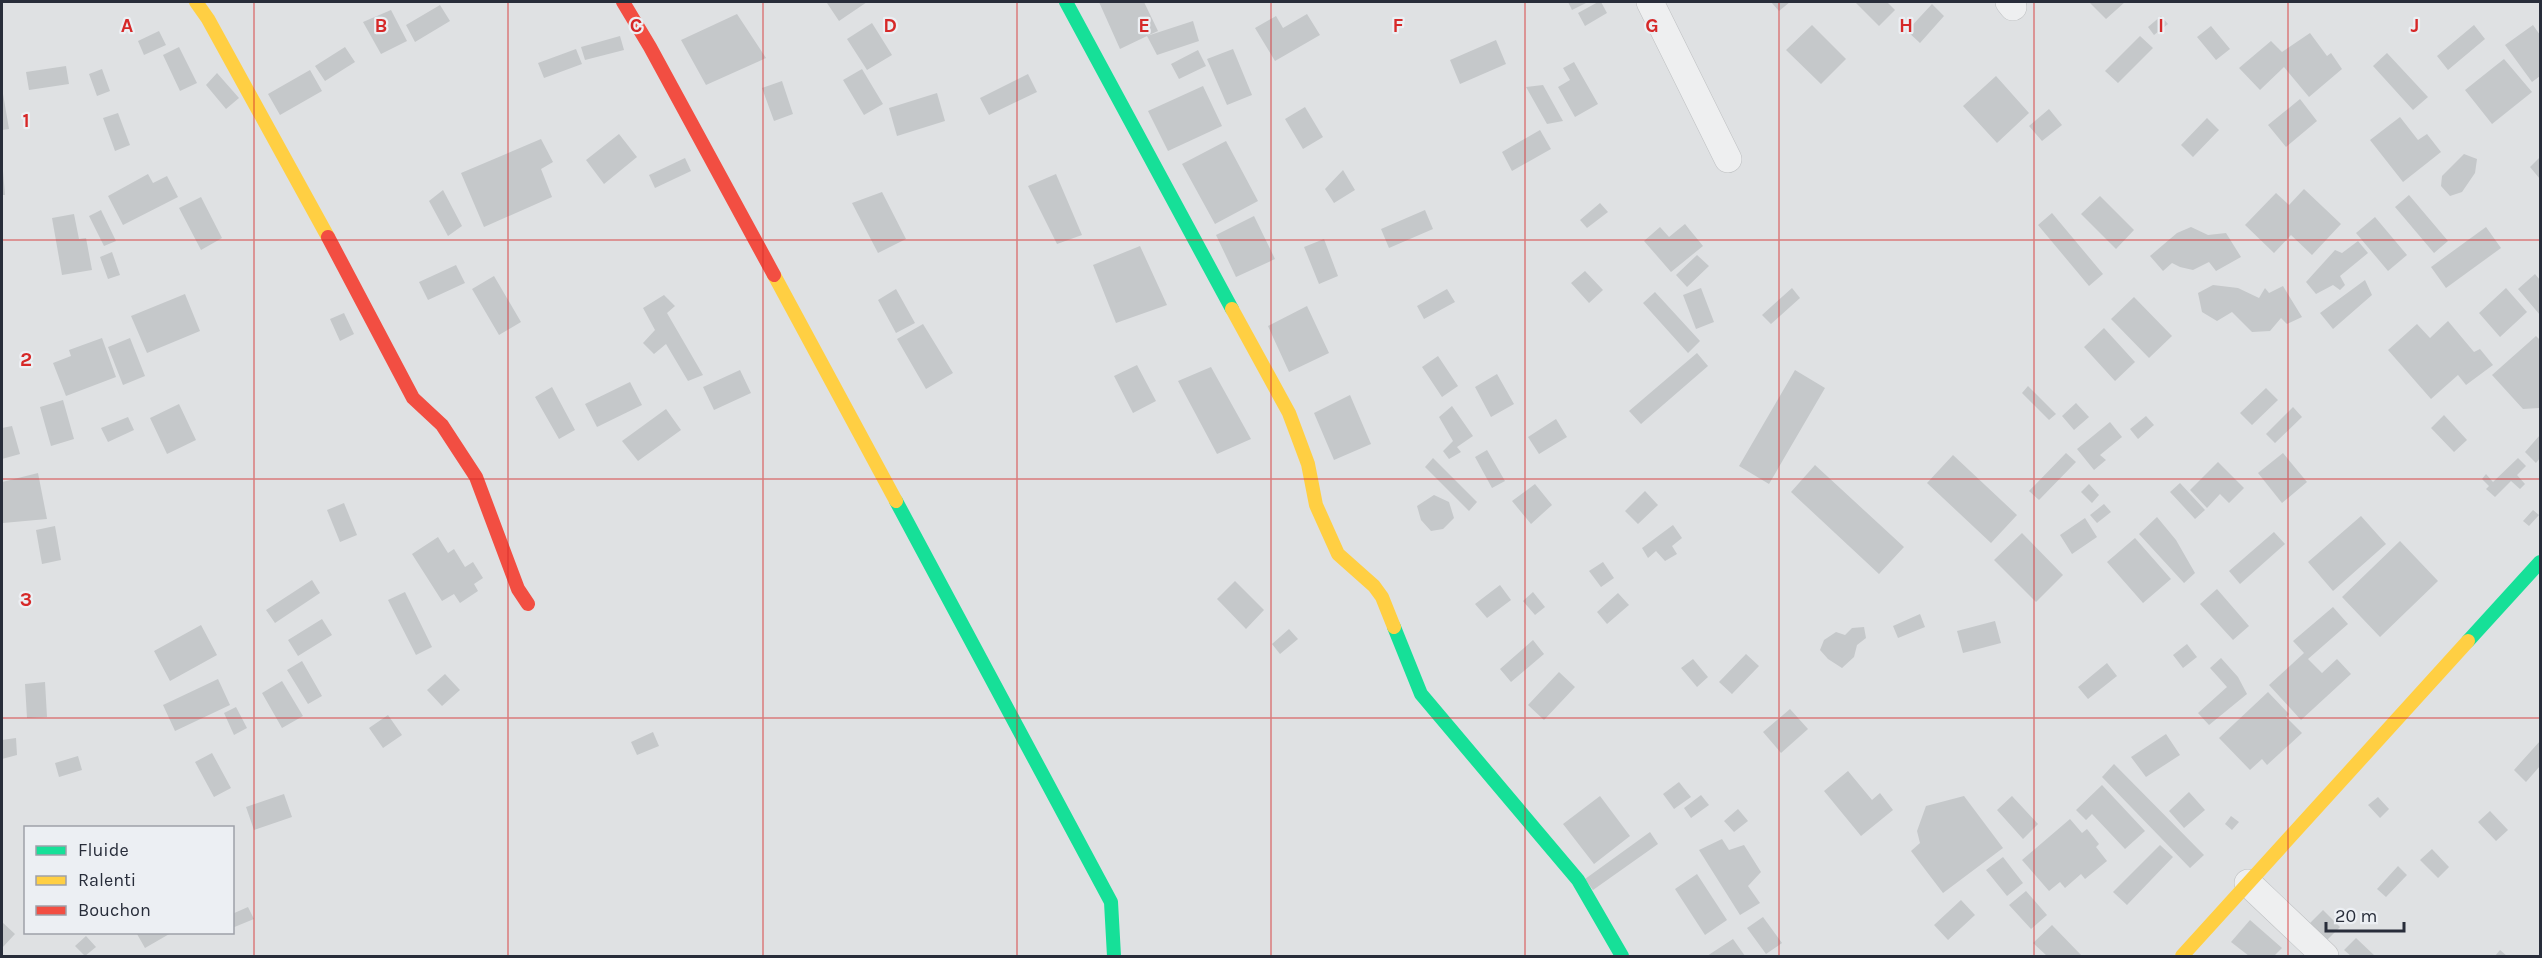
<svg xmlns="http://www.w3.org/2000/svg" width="2542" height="958" viewBox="0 0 2542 958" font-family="Karla,sans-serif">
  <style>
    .building { fill: #c5c8ca }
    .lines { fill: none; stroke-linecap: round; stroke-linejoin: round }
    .street-casing { stroke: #bdbfc1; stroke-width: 28 }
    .street { stroke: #eeeff0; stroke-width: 27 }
    .fast { stroke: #16e098; stroke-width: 14 }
    .slow { stroke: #ffcf43; stroke-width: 14 }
    .jam { stroke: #f24e42; stroke-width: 14 }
    .grid { fill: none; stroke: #d62828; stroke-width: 1.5; stroke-opacity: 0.55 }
    .grid-label { font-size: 20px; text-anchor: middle; font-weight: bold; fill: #d62828; stroke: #eceff3; stroke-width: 4.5; stroke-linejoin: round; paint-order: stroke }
  </style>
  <rect width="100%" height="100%" fill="#dfe1e3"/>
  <path class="building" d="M828,2H867L839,21L827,3Z
    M1099,2H1144L1158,31L1147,36L1193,21L1199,41L1157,55L1147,36L1120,49Z
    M1568,2H1588L1572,10Z
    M1598,2H1601L1607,13L1585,26L1578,13Z
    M1771,2H1790L1779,11Z
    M1855,2H1887L1895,10L1879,26Z
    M2089,2H2125L2106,19Z
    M1932,4L1944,16L1920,43L1907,31Z
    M440,5L450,21L415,42L406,25Z
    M391,10L407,41L381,54L363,22Z
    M737,14L766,58L706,85L681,40Z
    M1307,14L1320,35L1275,61L1255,28L1276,16L1283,28Z
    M2161,16L2168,24L2154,35L2148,27Z
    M872,23L892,55L867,70L847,39Z
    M1812,25L1846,59L1821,84L1786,50Z
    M2474,25L2485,39L2448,70L2437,56Z
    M2533,25L2540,35V76L2532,82L2505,45Z
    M2211,26L2230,49L2216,60L2197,37Z
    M159,31L166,45L144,55L138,41Z
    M2310,33L2327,56L2331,53L2342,69L2309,97L2284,67L2260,90L2239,68L2271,41L2282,52Z
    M620,36L624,50L585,60L581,47Z
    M2140,36L2153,48L2118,83L2105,71Z
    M1496,40L1506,64L1460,84L1450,60Z
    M179,47L197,83L180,91L163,55Z
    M345,47L355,62L325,81L315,66Z
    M576,49L582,64L544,78L538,63Z
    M1233,49L1252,95L1227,105L1207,59Z
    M1198,50L1206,66L1179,79L1171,64Z
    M2387,53L2428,97L2413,110L2373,66Z
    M2504,59L2532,92L2492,124L2465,90Z
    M1574,62L1598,104L1575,117L1558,87L1570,80L1563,68Z
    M66,66L69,84L29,90L26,72Z
    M102,69L110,91L97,96L89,74Z
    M862,69L883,104L864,115L843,80Z
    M310,70L322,91L280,115L268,94Z
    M217,73L239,98L226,109L206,85Z
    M1028,74L1037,92L989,115L980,98Z
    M1996,76L2029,113L1997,143L1963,106Z
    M782,81L793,114L774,121L762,88Z
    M1543,85L1563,121L1547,124L1526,87Z
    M1203,86L1222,126L1168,151L1148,111Z
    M2,88L9,129L2,130Z
    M937,93L945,121L897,136L889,108Z
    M2300,99L2317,121L2286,147L2268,125Z
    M1305,107L1323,137L1303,149L1285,119Z
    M2049,109L2062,125L2042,141L2029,126Z
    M118,113L130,145L115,151L103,118Z
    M2400,117L2418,140L2427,134L2441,152L2403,182L2370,140Z
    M2207,118L2219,130L2193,157L2181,145Z
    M1540,130L1551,149L1512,171L1502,152Z
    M619,134L637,157L604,184L586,160Z
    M541,139L553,162L541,169L552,197L484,227L461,173Z
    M1226,141L1258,201L1215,224L1182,164Z
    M2464,154L2477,159L2475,173L2462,192L2450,196L2441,186L2442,176Z
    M2540,157V179L2530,167Z
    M685,158L691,171L655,188L649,175Z
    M1343,170L1355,190L1334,203L1325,189Z
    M3,171L5,195H2V172Z
    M148,174L153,183L167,176L178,197L123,225L108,196Z
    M1056,174L1082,235L1057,244L1028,186Z
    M2304,189L2341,224L2312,255L2291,235L2274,253L2245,225L2276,193L2289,205Z
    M443,190L462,226L448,236L429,201Z
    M882,192L906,239L878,253L852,203Z
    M2409,195L2448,241L2434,253L2395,207Z
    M2100,196L2134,230L2116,249L2081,214Z
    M201,197L222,238L201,250L179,208Z
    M1600,203L1608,212L1587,228L1580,220Z
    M101,210L116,241L104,246L89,216Z
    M1425,210L1433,229L1389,248L1381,229Z
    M2052,213L2103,274L2089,286L2038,225Z
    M74,214L79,239L86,238L92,270L62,275L52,218Z
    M1254,216L1275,259L1236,277L1216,235Z
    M2375,217L2407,255L2388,271L2356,233Z
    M1685,224L1703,246L1671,272L1644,241L1660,227L1669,237Z
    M2191,227L2208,235L2226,233L2241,257L2216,271L2209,262L2193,270L2180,267L2172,263L2163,271L2150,256L2177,233Z
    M2486,227L2501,248L2446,288L2431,267Z
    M1324,239L1338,276L1319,284L1304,247Z
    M2358,241L2368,253L2340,276L2345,285L2340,290L2333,285L2316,294L2306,282L2335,250L2342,253Z
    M1140,246L1167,305L1116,323L1093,265Z
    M112,252L120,275L108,279L100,257Z
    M1697,255L1709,266L1687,287L1676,275Z
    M456,265L465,283L428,300L419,282Z
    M1585,271L1603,290L1589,303L1571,283Z
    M2535,274L2540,280V315L2518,289Z
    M494,276L521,322L499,335L472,289Z
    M2365,280L2372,295L2333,329L2320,313Z
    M2213,285L2238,288L2259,298L2265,288L2269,293L2283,286L2302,317L2287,324L2281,318L2270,331L2252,332L2232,312L2217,321L2202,312L2198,293Z
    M1701,288L1714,322L1696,329L1683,295Z
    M1792,288L1800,298L1771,324L1762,315Z
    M2506,288L2527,312L2500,337L2479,313Z
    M896,289L915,323L896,333L878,300Z
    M1447,289L1455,302L1424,319L1417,306Z
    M1655,292L1700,341L1688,353L1643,303Z
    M185,294L200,331L147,353L131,316Z
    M664,295L675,306L667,313L703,375L688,381L666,344L654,354L643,343L655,330L643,308Z
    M2134,297L2172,336L2149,358L2111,319Z
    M1307,306L1329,353L1289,372L1268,326Z
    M344,313L354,334L340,341L330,319Z
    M2448,321L2474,352L2480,349L2493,365L2466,385L2458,375L2431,399L2388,350L2417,324L2430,338Z
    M923,324L953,373L926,389L897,339Z
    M2104,328L2135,362L2115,381L2084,347Z
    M2536,336L2540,340V404L2539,408L2523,409L2492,375Z
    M102,338L116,377L66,396L53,363L71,356L69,350Z
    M130,338L145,376L123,385L108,347Z
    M1697,353L1708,366L1641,424L1629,411Z
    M1438,356L1458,386L1442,397L1422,367Z
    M1137,365L1156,401L1133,413L1114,376Z
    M1211,367L1251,439L1217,454L1178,381Z
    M740,370L751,393L714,410L703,387Z
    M1795,370L1825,388L1769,484L1739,466Z
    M1497,374L1514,404L1491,417L1475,387Z
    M630,382L642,405L597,427L585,404Z
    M2028,386L2056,414L2049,420L2022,393Z
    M552,387L575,430L559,439L535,397Z
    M2266,388L2278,400L2252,425L2240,413Z
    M1350,395L1371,444L1334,460L1314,413Z
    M63,400L74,439L51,446L40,407Z
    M2076,403L2089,417L2074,430L2062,416Z
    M179,404L196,440L167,454L150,418Z
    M1452,406L1473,436L1457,447L1461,452L1449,459L1443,451L1453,441L1439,417Z
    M2293,407L2302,417L2275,443L2266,434Z
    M666,409L681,430L638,461L622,441Z
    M2444,415L2467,440L2454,452L2431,428Z
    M2146,416L2154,425L2138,439L2130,429Z
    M128,417L134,430L108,442L101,428Z
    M1556,419L1567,437L1539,454L1528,437Z
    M2110,422L2122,437L2100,455L2106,460L2094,470L2077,449Z
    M12,426L20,454L2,459V428Z
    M2540,435V458L2536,463L2525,452Z
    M1487,450L1505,481L1492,488L1475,457Z
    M2066,453L2076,462L2039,500L2029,491Z
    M2283,453L2307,482L2282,503L2258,473Z
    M1953,455L2017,515L1991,543L1927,483Z
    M1433,458L1477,502L1469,511L1425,467Z
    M2518,458L2526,466L2517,475L2525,484L2520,489L2511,481L2495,497L2486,489L2489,486L2482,479L2486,474L2493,482Z
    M2218,462L2244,488L2229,503L2220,494L2207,508L2190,490Z
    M1815,465L1904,547L1879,574L1791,492Z
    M38,473L47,519L3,523L2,482Z
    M2180,483L2205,510L2195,519L2170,492Z
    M1535,484L1552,505L1531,524L1512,501Z
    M2089,484L2099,495L2092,503L2081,492Z
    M1645,491L1658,505L1638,524L1625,511Z
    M1434,495L1449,502L1454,518L1443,529L1431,531L1421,520L1417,506Z
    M344,503L357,535L340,542L327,510Z
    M2104,504L2111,512L2097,523L2090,515Z
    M2533,510L2539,515L2529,526L2523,521Z
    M2361,516L2386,544L2333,591L2308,562Z
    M2157,517L2176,540L2195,573L2184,583L2139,534Z
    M2085,518L2097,537L2072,554L2060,535Z
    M1673,525L1682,538L1672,546L1677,554L1665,561L1656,551L1648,558L1642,548Z
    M55,526L61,560L42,564L36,530Z
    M2274,532L2285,544L2240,584L2229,571Z
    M2022,533L2063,575L2036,602L1994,560Z
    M438,537L448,553L454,549L465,567L473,562L483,578L474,584L478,591L460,603L454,594L442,601L412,554Z
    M2135,538L2171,579L2143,603L2107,562Z
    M2400,541L2438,581L2380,637L2342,597Z
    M1603,562L1614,578L1601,587L1589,571Z
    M312,580L320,593L275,623L266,610Z
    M1235,581L1264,610L1246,629L1217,599Z
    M1500,585L1511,600L1487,618L1475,604Z
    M2217,589L2249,626L2233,640L2200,604Z
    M405,592L432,647L416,655L388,600Z
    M1533,592L1545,607L1535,615L1523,601Z
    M1618,593L1629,605L1607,624L1597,612Z
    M2333,607L2348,624L2308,659L2322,673L2337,659L2351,674L2301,720L2269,685L2304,653L2293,641Z
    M1920,614L1925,627L1898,638L1893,626Z
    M322,619L332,635L298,656L288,640Z
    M1995,621L2001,643L1963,653L1957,631Z
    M201,625L217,655L170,681L154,651Z
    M1864,627L1866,638L1857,645L1854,657L1842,668L1828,659L1820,650L1824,640L1836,632L1845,635L1852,628Z
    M1289,629L1298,639L1280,654L1272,644Z
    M1533,640L1544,654L1511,682L1500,669Z
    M2187,644L2197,657L2183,668L2173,655Z
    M1746,654L1759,666L1732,694L1719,682Z
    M2221,658L2238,677L2247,694L2209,725L2198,713L2227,687L2210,668Z
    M1693,659L1708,677L1697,687L1681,668Z
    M302,661L322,696L308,704L287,670Z
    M2107,663L2117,676L2088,699L2078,687Z
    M1559,672L1575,687L1544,720L1528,705Z
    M445,674L460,690L442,706L427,690Z
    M218,679L230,705L175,731L163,705Z
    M282,681L303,716L282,728L262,693Z
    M45,682L47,717L27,718L25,684Z
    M2268,692L2289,714L2286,717L2302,733L2267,765L2262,759L2250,770L2219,738Z
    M236,707L247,728L234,735L224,713Z
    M1790,709L1808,729L1781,753L1763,732Z
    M388,715L402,735L383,748L369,728Z
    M653,732L659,746L637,755L631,742Z
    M2166,734L2180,755L2146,777L2131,757Z
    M16,738L17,755L2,759V740Z
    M2540,741V766L2526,782L2514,770Z
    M212,753L231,788L214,797L195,762Z
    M78,756L82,770L59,777L55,763Z
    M2114,764L2204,855L2190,868L2102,777Z
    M1848,771L1872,800L1880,793L1893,810L1861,836L1824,791Z
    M1679,782L1691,797L1674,809L1663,794Z
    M2102,785L2145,831L2125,849L2092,814L2086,820L2076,810Z
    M2189,792L2205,810L2184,828L2169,811Z
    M284,794L292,817L254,830L246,807Z
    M1701,795L1709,805L1691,818L1684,808Z
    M1600,796L1630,836L1594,864L1563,824Z
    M1964,796L2003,848L1943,893L1911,851L1920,843L1917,831L1926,806Z
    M2012,796L2038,824L2023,839L1997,810Z
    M2378,797L2389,809L2380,818L2368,805Z
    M1738,809L1748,821L1734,832L1724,821Z
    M2490,811L2508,830L2496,841L2478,822Z
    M2231,816L2239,822L2232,830L2225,824Z
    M2070,819L2082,833L2087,829L2099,844L2096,847L2107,861L2085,879L2081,874L2065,888L2060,882L2049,891L2022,860Z
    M1650,832L1658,844L1593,890L1585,879Z
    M1722,839L1729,850L1744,845L1761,872L1748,886L1760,903L1740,915L1699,850Z
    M2160,845L2173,857L2127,905L2113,892Z
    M2432,849L2449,867L2438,878L2420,860Z
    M2003,857L2023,883L2007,896L1986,870Z
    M2398,866L2407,875L2386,897L2377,889Z
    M1697,874L1727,920L1705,935L1675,889Z
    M2026,891L2047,915L2031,929L2009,905Z
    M1961,900L1975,915L1948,940L1934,925Z
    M248,907L254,919L232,928V914Z
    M2323,910L2340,927L2325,942L2308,925Z
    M1763,917L1782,943L1766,954L1747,928Z
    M2250,920L2282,948L2274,956H2249L2231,942Z
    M2,922L15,934L2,948Z
    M2052,925L2082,956H2047L2033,943Z
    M140,933H171L145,948L137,934Z
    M86,936L96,947L85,956L75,946Z
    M2356,938L2375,956H2351L2344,950Z
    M1733,939L1745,956H1707Z
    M2500,950L2507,956H2495Z"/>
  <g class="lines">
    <defs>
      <path id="street" d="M1650,2L1728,159
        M2009,2L2013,7
        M2248,883L2325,956"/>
    </defs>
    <use href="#street" class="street-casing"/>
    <use href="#street" class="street"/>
    <path class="fast" d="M1066,2L1232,309
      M896,501L1111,902L1114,956
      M1394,627L1421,694L1578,880L1622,956
      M2468,641L2540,562"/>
    <path class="slow" d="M196,2L208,19L328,237
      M774,275L896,501
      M1232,309L1289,413L1308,464L1316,505L1338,554L1374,586L1382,597L1394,627
      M2182,956L2468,641"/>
    <path class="jam" d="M623,2L650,47L774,275
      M328,237L413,398L442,425L476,477L518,589L528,604"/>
  </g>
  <path class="grid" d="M254,2V956M508,2V956M763,2V956M1017,2V956M1271,2V956M1525,2V956M1779,2V956M2034,2V956M2288,2V956M2,240H2540M2,479H2540M2,718H2540"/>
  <g class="grid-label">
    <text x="127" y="32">A</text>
    <text x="381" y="32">B</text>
    <text x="636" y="32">C</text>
    <text x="890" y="32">D</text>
    <text x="1144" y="32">E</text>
    <text x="1398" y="32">F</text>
    <text x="1652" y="32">G</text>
    <text x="1906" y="32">H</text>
    <text x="2161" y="32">I</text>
    <text x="2415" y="32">J</text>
    <text x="26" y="127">1</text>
    <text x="26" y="366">2</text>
    <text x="26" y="606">3</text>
  </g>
  <rect width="2542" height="958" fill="none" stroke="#282d3a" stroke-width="6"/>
  <rect x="24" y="826" width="210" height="108" fill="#eceff3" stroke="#9ea1a9" stroke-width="1.5"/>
  <rect x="36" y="846" width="30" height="9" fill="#16e098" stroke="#9ea1a9" stroke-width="1.5"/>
  <text x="78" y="856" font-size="18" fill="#282d3a">Fluide</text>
  <rect x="36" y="876" width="30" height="9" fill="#ffcf43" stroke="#9ea1a9" stroke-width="1.5"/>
  <text x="78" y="886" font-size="18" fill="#282d3a">Ralenti</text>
  <rect x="36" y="906" width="30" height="9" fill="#f24e42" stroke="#9ea1a9" stroke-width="1.5"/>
  <text x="78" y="916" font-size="18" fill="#282d3a">Bouchon</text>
  <path d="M2326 922v9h78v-9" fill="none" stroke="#282d3a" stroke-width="3"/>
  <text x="2335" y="922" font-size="18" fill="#282d3a" stroke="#eceff3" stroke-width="4.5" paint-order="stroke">20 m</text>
</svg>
